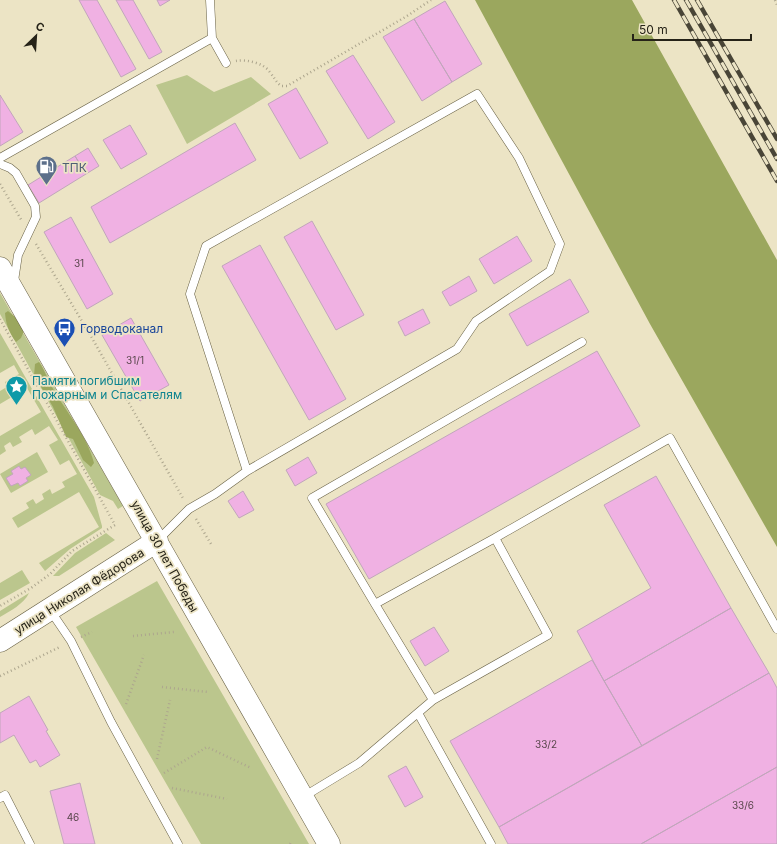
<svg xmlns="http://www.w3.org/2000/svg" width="777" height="844" viewBox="0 0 777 844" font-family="Inter,sans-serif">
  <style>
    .green { fill: #bbc68d }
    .forest { fill: #9ba75e }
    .building { fill: #f0b1e3; stroke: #c1a6bb }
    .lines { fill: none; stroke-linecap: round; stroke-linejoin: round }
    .lane-casing { stroke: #696246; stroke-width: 9 }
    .secondary-casing { stroke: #696246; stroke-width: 23 }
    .path { stroke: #ada68e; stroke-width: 2.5; stroke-dasharray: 1 3; stroke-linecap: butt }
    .lane { stroke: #fff; stroke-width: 8 }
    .secondary { stroke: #fff; stroke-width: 22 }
    .rail-casing { stroke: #494537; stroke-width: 4.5 }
    .rail { stroke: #ece4c5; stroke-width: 3; stroke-dasharray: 9; stroke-linecap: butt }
    .labels { text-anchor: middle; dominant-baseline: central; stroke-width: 3.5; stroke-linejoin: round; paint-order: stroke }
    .number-label { font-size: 10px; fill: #58464b }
    .service-label { font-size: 12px; fill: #4e5e75; stroke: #ece4c5; text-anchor: start }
    .transit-label { font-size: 12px; fill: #164399; stroke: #ece4c5; text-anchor: start }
    .culture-label { font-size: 12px; fill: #0d838f; stroke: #ece4c5; text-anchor: start }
    .street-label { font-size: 12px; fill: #262318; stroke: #ece4c5 }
  </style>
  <rect width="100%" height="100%" fill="#ece4c5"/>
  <path class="green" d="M187,75L214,92L251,77L271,94L187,144L156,85Z
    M0,293L123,506L118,509L113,501L100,495L0,314Z
    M0,333L94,497L102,526V528L70,549L45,571L39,563L99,527L79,492L18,528L12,518L29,508L26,503L33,499L36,504L44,499L42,494L50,489L52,494L65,487L62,482L77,474L69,460L60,465L49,445L58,440L49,426L35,435L32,429L19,437L22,442L13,447L10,442L4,446L6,451L0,455V436L41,412L27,388L0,404V391L7,387L5,382L19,374L14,365L0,373Z
    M37,452L48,472L11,493L0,474Z
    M106,533L115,540L59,576H53L75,553Z
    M22,570L30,583L0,600V583Z
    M157,581L309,844H201L76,627Z
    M29,593C24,604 10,611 0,617V611Z"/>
  <path class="forest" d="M475,0H632L777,260V547L650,324Z
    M8,311L19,320L24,331L21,338L16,342C9,332 6,325 5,313Z
    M39,362C45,370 47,379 52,387C66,412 87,435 94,463L91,467L83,460L73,439L66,437L53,407L34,375L35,364Z"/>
  <path class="building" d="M79,0H97L136,69L121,77Z
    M116,0H133L162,52L149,59Z
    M157,0H170L160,6Z
    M445,1L482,64L452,82L414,19Z
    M414,19L452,82L422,101L383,37Z
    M353,55L395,122L368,139L326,71Z
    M296,88L328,143L300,159L268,104Z
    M0,95L23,132L0,146Z
    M235,123L256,160L110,243L91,207Z
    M130,125L147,154L121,169L103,140Z
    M88,148L99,166L86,174L75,156Z
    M75,156L86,174L39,203L28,185Z
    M71,217L113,294L87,309L44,232Z
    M312,221L364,315L336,330L284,237Z
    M517,236L532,261L494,284L479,259Z
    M260,245L346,399L309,420L222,266Z
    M469,276L477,291L450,306L442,292Z
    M570,279L589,312L527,346L509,314Z
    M423,309L430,323L405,336L398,322Z
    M131,318L169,385L140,401L102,335Z
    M597,351L640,426L369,579L326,504Z
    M308,457L317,473L295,486L286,470Z
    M19,466L21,469L25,467L31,475L26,478L28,481L20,486L18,483L11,486L6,478L13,474L11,471Z
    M656,476L731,608L604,681L577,631L651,588L604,505Z
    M243,491L254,510L239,518L228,501Z
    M731,608L769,673L642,746L604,681Z
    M434,627L449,651L425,666L410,641Z
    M592,660L642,746L499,827L450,741Z
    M769,673L777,688V767L641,844H508L499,827Z
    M29,696L48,730L46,731L60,755L40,767L36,760L30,763L14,735L0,743V713Z
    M406,766L423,797L405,807L388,776Z
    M777,767V844H641Z
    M80,783L95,844H64L50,791Z"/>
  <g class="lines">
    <defs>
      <path id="lane" d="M210,0L212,38L226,63
        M0,158L212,38
        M0,164L10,168L16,173L35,206L36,217L18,255L14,281
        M495,538L670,438L777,629
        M158,540L189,509L215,494L247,471L457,349L476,321L550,271L560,244L519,158L477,94L206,246L190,294L247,471
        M375,604L312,498L582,342
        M50,610L71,641L111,722L178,844
        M418,713L491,844
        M303,797L359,763L433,700L375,604L495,538L548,635L433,700
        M0,798L5,795L30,844"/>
      <path id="secondary" d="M0,268L329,844
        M0,641L157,541"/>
    </defs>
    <use href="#lane" class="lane-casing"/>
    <use href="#secondary" class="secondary-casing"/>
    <path class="path" d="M775,0L777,5
      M236,61C246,59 263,63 269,71C274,77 276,82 281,86H287L407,16L431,0
      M0,184L22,221
      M36,244L92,338L184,500
      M0,319L115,525L72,551L50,574L31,588L0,606
      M196,519L211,544
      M133,636L174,632
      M81,637L92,632
      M0,676L60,647
      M162,687L208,692
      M126,704L144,655
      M157,759L170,700
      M164,773L207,747L251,768
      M172,788L227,799
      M290,844L292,841"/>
    <use href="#lane" class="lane"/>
    <use href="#secondary" class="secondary"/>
    <defs>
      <path id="rail" d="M674,0L777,181
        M686,0L777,159
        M697,0L777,139"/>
    </defs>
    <use href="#rail" class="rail-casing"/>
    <use href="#rail" class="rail"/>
  </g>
  <defs>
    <symbol id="fuel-pin" viewBox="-11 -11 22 30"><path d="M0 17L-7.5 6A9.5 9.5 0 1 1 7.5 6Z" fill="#5c6f8a" stroke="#ece4c5"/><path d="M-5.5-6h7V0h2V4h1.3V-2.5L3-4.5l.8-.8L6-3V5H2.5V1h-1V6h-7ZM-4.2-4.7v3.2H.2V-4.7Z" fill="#fff"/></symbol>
    <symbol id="bus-pin" viewBox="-11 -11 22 30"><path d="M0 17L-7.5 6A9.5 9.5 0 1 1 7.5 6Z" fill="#1a4fb4" stroke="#ece4c5"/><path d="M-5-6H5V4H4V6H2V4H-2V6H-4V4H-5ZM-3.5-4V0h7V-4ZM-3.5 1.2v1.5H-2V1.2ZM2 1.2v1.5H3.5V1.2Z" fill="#fff"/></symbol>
    <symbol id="sight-pin" viewBox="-11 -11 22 30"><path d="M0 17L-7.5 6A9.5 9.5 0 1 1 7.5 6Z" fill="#0f9aa8" stroke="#ece4c5"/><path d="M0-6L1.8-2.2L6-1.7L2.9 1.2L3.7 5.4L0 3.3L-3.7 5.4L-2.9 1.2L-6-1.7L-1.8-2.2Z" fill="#fff"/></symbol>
  </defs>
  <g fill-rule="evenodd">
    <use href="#fuel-pin" x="34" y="154" width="25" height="34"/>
    <use href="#bus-pin" x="52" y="316" width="25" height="34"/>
    <use href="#sight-pin" x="4" y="374" width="25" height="34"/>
  </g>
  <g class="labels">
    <g class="number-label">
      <text x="79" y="263">31</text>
      <text x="135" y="360">31/1</text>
      <text x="546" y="744">33/2</text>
      <text x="743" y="805">33/6</text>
      <text x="73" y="817">46</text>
    </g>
    <g class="service-label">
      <text x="62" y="167">ТПК</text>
    </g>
    <g class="transit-label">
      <text x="80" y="328">Горводоканал</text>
    </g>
    <g class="culture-label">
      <text x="32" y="380">Памяти погибшим<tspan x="32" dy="14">Пожарным и Спасателям</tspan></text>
    </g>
    <g class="street-label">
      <text transform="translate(165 556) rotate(61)">улица 30 лет Победы</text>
      <text transform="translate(79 591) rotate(-32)">улица Николая Фёдорова</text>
    </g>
  </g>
  <g transform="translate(36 36) rotate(25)" stroke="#ece4c5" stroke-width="3" paint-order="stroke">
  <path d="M0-3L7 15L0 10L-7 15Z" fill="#262318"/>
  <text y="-6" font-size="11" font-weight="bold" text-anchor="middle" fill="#262318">С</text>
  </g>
  <path d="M633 34v6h118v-6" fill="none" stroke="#262318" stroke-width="2"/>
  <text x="639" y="34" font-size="12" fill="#262318" stroke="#ece4c5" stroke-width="3" paint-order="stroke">50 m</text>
</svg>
